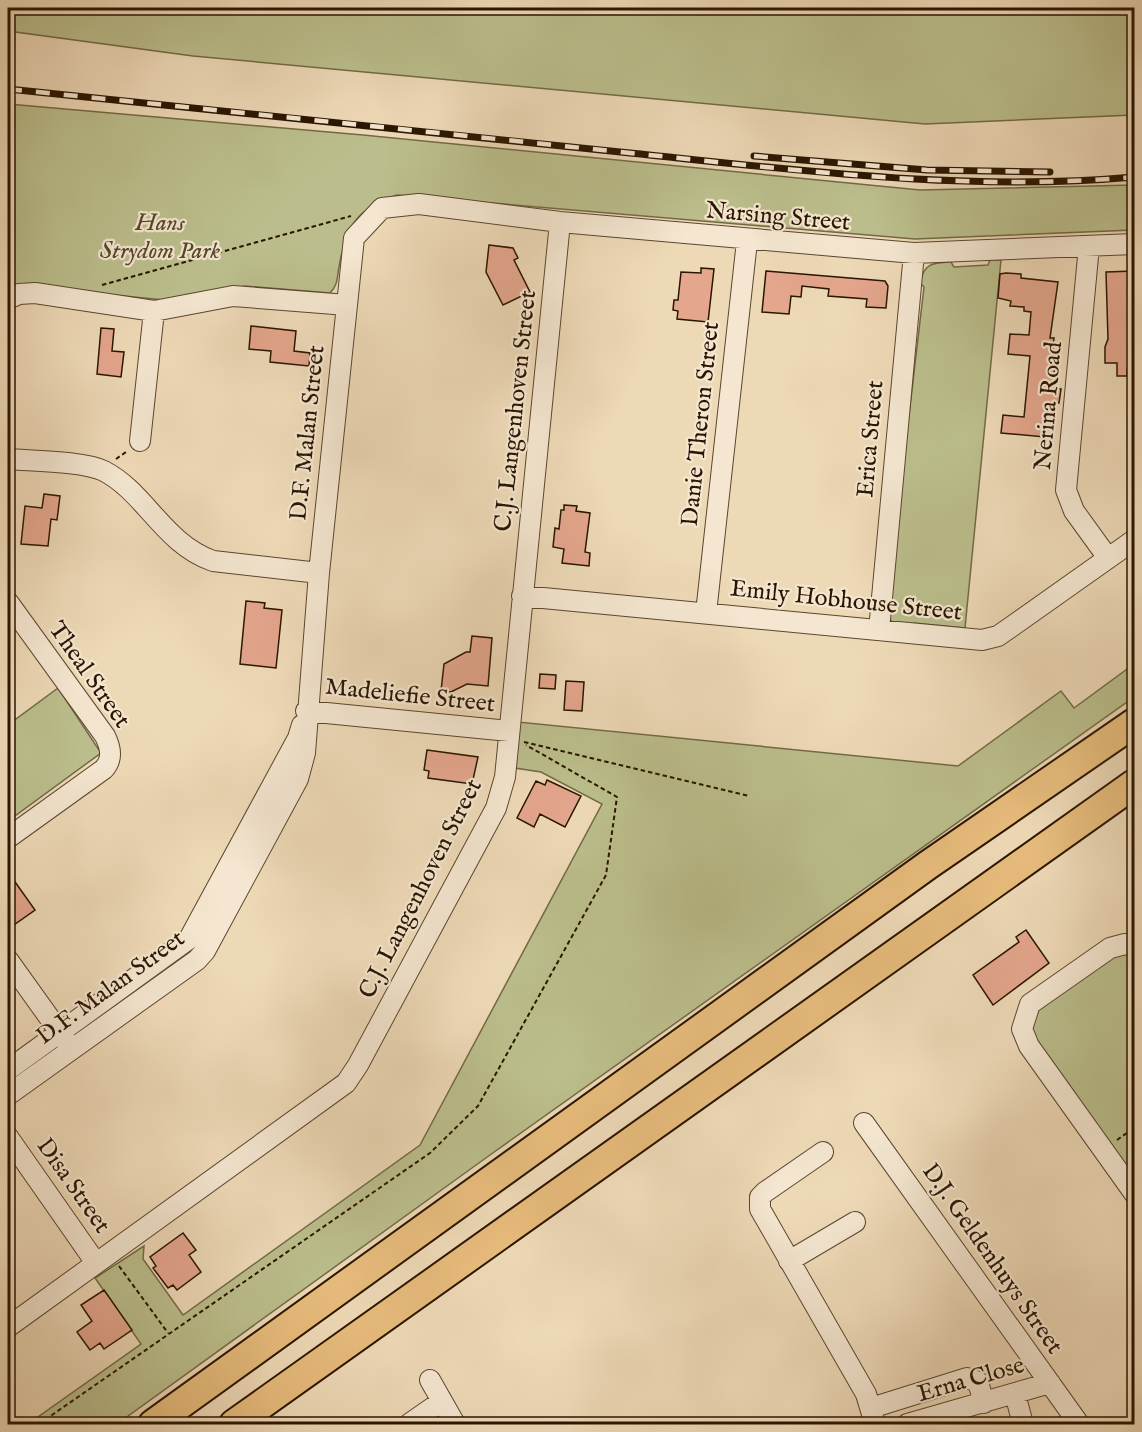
<svg xmlns="http://www.w3.org/2000/svg" width="1142" height="1432" viewBox="0 0 1142 1432" font-family="'IM FELL English',serif">
  <style>
    .green { fill: #bbbe8c; stroke: #726a46; stroke-width: 1.5 }
    .building { fill: #e4a68d; stroke: #2a1500; stroke-width: 1.5 }
    .lines { fill: none; stroke-linecap: round; stroke-linejoin: round }
    .minor-casing { stroke: #5b462e; stroke-width: 22 }
    .highway-casing { stroke: #2a1500; stroke-width: 32 }
    .path { stroke: #2a1500; stroke-width: 2; stroke-dasharray: 4.5 3; stroke-linecap: butt }
    .minor { stroke: #f4e6d0; stroke-width: 20 }
    .highway { stroke: #e7bc7c; stroke-width: 28 }
    .rail-casing { stroke: #2a1500; stroke-width: 7 }
    .rail { stroke: #f4e6d0; stroke-width: 4.5; stroke-dasharray: 14; stroke-linecap: butt }
    .labels { text-anchor: middle; dominant-baseline: central; stroke-width: 4.5; stroke-linejoin: round; paint-order: stroke }
    .street-label { font-size: 24px; fill: #2a1500; stroke: #f4e6d0 }
    .park-label { font-size: 24px; font-style: italic; fill: #56482a; stroke: #f4e6d0 }
  </style>
  <rect width="100%" height="100%" fill="#eed9b7"/>
  <filter id="stains"><feTurbulence type="fractalNoise" baseFrequency=".00333" numOctaves="4"/><feColorMatrix values="0 0 0 0 .2 0 0 0 0 .09 0 0 0 0 .02 0 0 0 .5 -.17"/></filter>
  <radialGradient id="worn" r=".72"><stop offset=".6" stop-color="#630" stop-opacity="0"/><stop offset="1" stop-color="#630" stop-opacity=".3"/></radialGradient>
  <path class="green" d="M8,8H1134V115L925,124L193,56L8,31Z
    M8,104L363,135L920,190L1134,185V230L915,239L397,195C356,209 346,226 339,267C337,278 338,285 330,293L245,286L164,300L25,286L8,289Z
    M990,260H1001L965,628L914,623L910,626L892,622L886,613L924,287L920,283C924,263 932,263 951,262L954,267L988,265Z
    M1134,664V697L490,1155L117,1424H28L141,1344L95,1278L144,1246L143,1259L183,1315L420,1145L602,804L541,772L515,768L518,722L958,766L1061,691L1074,708Z
    M58,688L101,753L8,821V725Z
    M1134,953V1184L1034,1042L1030,1028L1036,1010L1111,956Z"/>
  <path class="building" d="M489,245L513,248L518,258L514,260L530,292L503,305L486,272Z
    M701,268L714,269L708,322L677,319L678,311L673,310L674,300H678L681,272L701,273Z
    M766,271L885,281L888,286L886,308L866,307L867,299L828,296L829,289L802,286L801,297L791,296L789,314L762,312Z
    M1134,271V363H1132V370H1127V376H1117V363H1105V347L1108,339L1106,272Z
    M1006,273L1021,274V278L1058,282L1050,338H1054L1051,364H1055L1053,388L1061,389L1059,403L1049,402L1045,437L1001,433L1003,415L1024,417L1030,356L1008,354L1010,334L1029,335L1031,312L1024,311V307L1010,306L1011,301L998,298L1000,274Z
    M251,326L296,331L294,351L310,353L309,366L270,362L271,351L249,349Z
    M101,328L114,329L112,351L124,352L121,377L97,374Z
    M44,494L60,496L57,520L51,519L48,546L21,544L25,506L42,508Z
    M564,505L577,506L576,511L590,513L585,552L590,553L589,566L562,563L564,549L553,547L555,528L559,529L561,510H564Z
    M246,601L265,603L264,608L282,610L276,668L240,664Z
    M472,636L492,638L488,686L467,684L451,692L441,691L444,664L466,652H470Z
    M540,674L556,675L555,689L539,688Z
    M566,681L584,682L582,711L564,710Z
    M427,750L478,757L472,784L428,778L429,771L424,770Z
    M547,780L581,796L565,827L540,814L534,827L517,818L536,781L545,785Z
    M8,872L35,910L8,929Z
    M1026,930L1049,963L993,1005L973,975L1019,942L1016,937Z
    M183,1233L196,1250L189,1255L201,1272L177,1290L173,1285L168,1288L153,1268L156,1266L150,1257Z
    M104,1290L132,1330L104,1349L100,1343L90,1350L77,1332L92,1321L81,1305Z"/>
  <g class="lines">
    <defs>
      <path id="minor" d="M1089,246L1066,490L1074,511L1108,558
        M8,299L19,294L35,293L154,311L233,296L347,305
        M140,441L154,311
        M8,459C31,461 84,461 104,471C146,493 163,543 213,561L319,573
        M522,596L982,640L998,636L1011,627L1134,540
        M8,602L105,736C111,748 113,759 104,769L8,838
        M706,613L747,241
        M879,630L914,253
        M306,711L509,731
        M1134,946L1125,944L1110,948L1030,1004L1022,1029L1029,1046L1134,1193
        M8,960L66,1041
        M8,1070L189,939L298,738L302,725
        M8,1095L197,960L205,951L298,779L305,753L319,573L354,238L382,208L419,204L560,222L914,253L1134,244
        M864,1123L1079,1424
        M8,1137L96,1263
        M823,1152L765,1192L760,1197V1209L866,1394L875,1424
        M789,1261L855,1222
        M8,1327L346,1083L358,1065L496,808L505,777L560,222
        M430,1380L455,1424
        M1015,1394L1023,1424
        M871,1408L967,1378L978,1382L984,1403
        M409,1424L442,1401
        M907,1424L1050,1383"/>
      <path id="highway" d="M153,1424L928,865L1134,723
        M234,1424L1134,784"/>
    </defs>
    <use href="#minor" class="minor-casing"/>
    <use href="#highway" class="highway-casing"/>
    <path class="path" d="M102,285L351,216
      M116,459L126,452
      M524,742L749,796
      M1117,1140L1134,1128
      M119,1266L168,1333
      M39,1424L430,1153L478,1106L606,875L617,797L526,745"/>
    <use href="#minor" class="minor"/>
    <use href="#highway" class="highway"/>
    <defs>
      <path id="rail" d="M8,89C215,110 422,131 630,153C797,170 967,192 1134,177
        M754,156L927,170L1050,172"/>
    </defs>
    <use href="#rail" class="rail-casing"/>
    <use href="#rail" class="rail"/>
  </g>
  <g class="labels">
    <g class="street-label">
      <text transform="translate(778 217) rotate(5)">Narsing Street</text>
      <text transform="translate(1049 406) rotate(-85)">Nerina Road</text>
      <text transform="translate(516 411) rotate(-84)">C.J. Langenhoven Street</text>
      <text transform="translate(701 424) rotate(-84)">Danie Theron Street</text>
      <text transform="translate(308 433) rotate(-84)">D.F. Malan Street</text>
      <text transform="translate(871 439) rotate(-85)">Erica Street</text>
      <text transform="translate(846 601) rotate(6)">Emily Hobhouse Street</text>
      <text transform="translate(89 675) rotate(55)">Theal Street</text>
      <text transform="translate(410 696) rotate(6)">Madeliefie Street</text>
      <text transform="translate(421 889) rotate(-63)">C.J. Langenhoven Street</text>
      <text transform="translate(111 988) rotate(-36)">D.F. Malan Street</text>
      <text transform="translate(73 1186) rotate(55)">Disa Street</text>
      <text transform="translate(992 1259) rotate(55)">D.J. Geldenhuys Street</text>
      <text transform="translate(971 1380) rotate(-16)">Erna Close</text>
    </g>
    <g class="park-label">
      <text x="160" y="223">Hans<tspan x="160" dy="28">Strydom Park</tspan></text>
    </g>
  </g>
  <rect width="1142" height="1432" fill="none" stroke="#eed9b7" stroke-width="30"/>
  <rect x="9" y="9" width="1124" height="1414" fill="none" stroke="#2a1500" stroke-width="3"/>
  <rect x="15" y="15" width="1112" height="1402" fill="none" stroke="#2a1500" stroke-width="1.5"/>
  <rect width="100%" height="100%" filter="url(#stains)"/>
  <rect width="100%" height="100%" fill="url(#worn)"/>
</svg>
